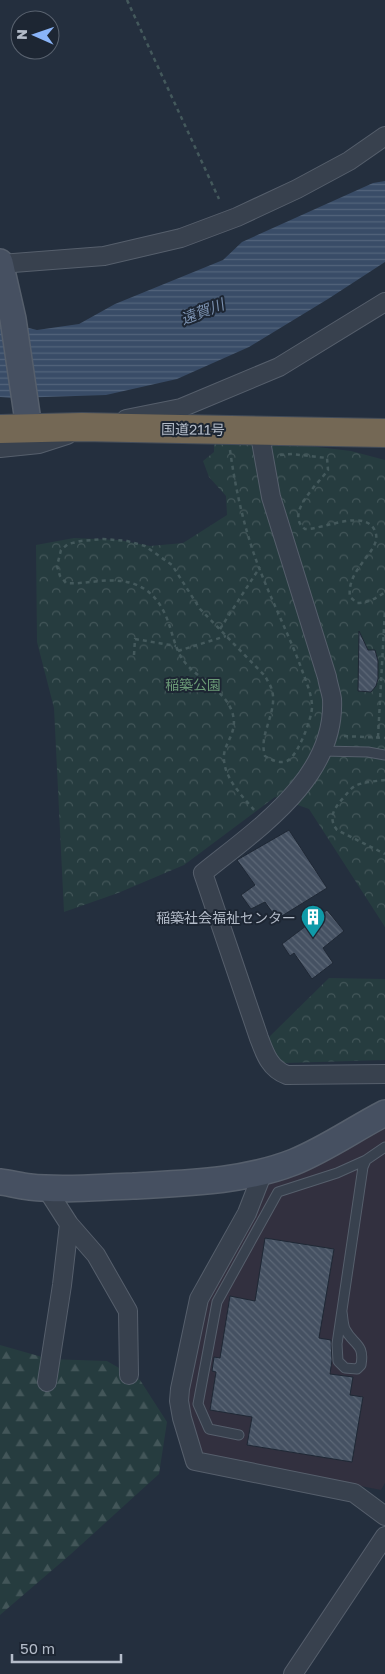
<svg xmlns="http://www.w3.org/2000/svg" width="385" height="1674" viewBox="0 0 385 1674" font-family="'Golos Text','Noto Sans JP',sans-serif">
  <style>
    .medical { fill: #32303f }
    .forest { fill: url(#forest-firs) }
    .park { fill: url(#park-crowns) }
    .water { fill: url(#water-rules) }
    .building { fill: url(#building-back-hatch); stroke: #1f2835 }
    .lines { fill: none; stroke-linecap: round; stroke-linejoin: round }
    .lane-casing { stroke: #565f6c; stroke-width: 11 }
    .street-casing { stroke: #565f6c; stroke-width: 20 }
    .secondary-casing { stroke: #565f6c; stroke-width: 28 }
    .highway-casing { stroke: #434c59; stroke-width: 30 }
    .path { stroke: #44595c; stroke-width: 2.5; stroke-dasharray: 4 4; stroke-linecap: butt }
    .lane { stroke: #38414e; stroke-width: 9 }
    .street { stroke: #38414e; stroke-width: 18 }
    .secondary { stroke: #465061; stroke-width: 25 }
    .highway { stroke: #746855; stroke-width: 28 }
    .labels { text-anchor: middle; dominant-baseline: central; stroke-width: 4; stroke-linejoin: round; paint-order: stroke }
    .street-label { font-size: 14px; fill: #b4bcc9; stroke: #1d2633 }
    .park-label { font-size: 14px; fill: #6b9a76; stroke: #1d2633 }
    .poi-label { font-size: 14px; fill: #b4bcc9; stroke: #1d2633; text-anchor: end }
    .water-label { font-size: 15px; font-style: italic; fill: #7c92b1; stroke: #1d2633 }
  </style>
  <defs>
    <pattern id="forest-firs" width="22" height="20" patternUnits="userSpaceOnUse" patternTransform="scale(1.25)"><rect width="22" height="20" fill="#263c3f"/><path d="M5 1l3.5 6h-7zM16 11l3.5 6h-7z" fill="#435659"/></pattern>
    <pattern id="park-crowns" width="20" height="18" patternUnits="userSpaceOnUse" patternTransform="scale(1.25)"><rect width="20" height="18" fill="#263c3f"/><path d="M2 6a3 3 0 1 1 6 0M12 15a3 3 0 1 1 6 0" fill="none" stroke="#435659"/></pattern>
    <pattern id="water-rules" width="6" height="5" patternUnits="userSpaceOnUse" patternTransform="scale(1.25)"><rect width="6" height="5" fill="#394c67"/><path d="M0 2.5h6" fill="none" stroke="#53647b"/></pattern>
    <pattern id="building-back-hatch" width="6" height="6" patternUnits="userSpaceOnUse" patternTransform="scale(1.25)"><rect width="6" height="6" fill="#455162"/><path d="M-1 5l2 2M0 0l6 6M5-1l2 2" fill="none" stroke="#5d6877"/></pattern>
  </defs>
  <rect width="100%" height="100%" fill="#242f3e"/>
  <path class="medical" d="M385,1124V1483L381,1490L202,1455L184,1400L203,1298L265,1190L270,1179Z"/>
  <path class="forest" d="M0,1345L49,1359L107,1361L140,1380L167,1422L159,1474L71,1554L0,1615Z"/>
  <path class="park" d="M259,440L351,451L385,460V927L309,809L275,797L184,865L118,893L64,912L54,708L37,642L36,545L74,538L119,540L150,546L183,543L227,515L226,496L209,477L203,461L214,452V443Z
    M329,978L385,979V1060L285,1063L273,1058L264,1042Z"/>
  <path class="water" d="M385,181V262L328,299L249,347L177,379L106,395L14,398L0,397V321L37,330L79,324L115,304L223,260L242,242L373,183Z"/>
  <path class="building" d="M359,631L368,650H375L378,661V679L376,686L371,692L358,691Z
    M289,830L327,888L277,919L265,902L251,909L241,895L255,885L237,860Z
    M327,910L344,931L323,948L333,963L312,979L294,953L290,956L282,944Z
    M265,1238L334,1249L319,1338L331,1340L332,1360L330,1374L353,1377L350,1395L363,1397L352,1462L247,1445L252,1417L210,1410L216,1372L212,1371L214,1357L220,1358L230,1296L255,1301Z"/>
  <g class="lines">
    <defs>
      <path id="lane" d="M322,751L368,752L385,755
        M342,1312C343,1318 343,1324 345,1329C353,1345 365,1343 361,1365L357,1369L345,1368L338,1361L337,1344L363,1167L366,1160L385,1147
        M239,1435L209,1429L198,1404L217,1302L278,1192L337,1173L366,1160"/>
      <path id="street" d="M0,264L104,256L181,238L237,217L297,189L349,161L385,136
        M126,419L181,408L279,367L385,302
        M259,430L271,497L327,677C328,684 331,692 332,699C336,778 257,829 203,873L259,1038C265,1054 270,1069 287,1075L385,1074
        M0,448L39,444L67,435
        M263,1172L247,1213L199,1299L180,1389L179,1401L182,1418L195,1461L354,1493L385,1516
        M46,1188L69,1224L62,1285L47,1382
        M69,1224L96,1255L128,1311L129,1375
        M293,1674L385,1536"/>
      <path id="secondary" d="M0,262L13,319L29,428
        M0,1182C10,1183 20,1186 30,1187C64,1191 99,1187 133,1186C187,1183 243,1182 294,1162C326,1149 354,1129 385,1113"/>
      <path id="highway" d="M0,429L82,427L385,433"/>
    </defs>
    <use href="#lane" class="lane-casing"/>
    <use href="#street" class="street-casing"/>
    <use href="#secondary" class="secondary-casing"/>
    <use href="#highway" class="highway-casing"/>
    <path class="path" d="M127,0L219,199
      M230,450C235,486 243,523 255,557C269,596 288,632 302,670C306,682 312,694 312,707C312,718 298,756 287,761C279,764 272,760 265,756C258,734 278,713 272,690C271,686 267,680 265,676L200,609L172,565L145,546L127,541L103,539L81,541L68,544L61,550L57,566L60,576L66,583C78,584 88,582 100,581C130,578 152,586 165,614C172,629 174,647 183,660C196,678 222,688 231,709C241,733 222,742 224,760C225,779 243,797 255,811
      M280,455L292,454L327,458L328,470C318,484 284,514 305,529C322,530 369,506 376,534C380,552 346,569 350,597L357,603C368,603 377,598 385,592
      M220,629L260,567
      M178,651L226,636
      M134,655L135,639L176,646
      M344,736L385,738
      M378,737L385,610
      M385,780C376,781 365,782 357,785C352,787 348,792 345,796C335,807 327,817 337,830L385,854"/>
    <use href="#lane" class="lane"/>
    <use href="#street" class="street"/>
    <use href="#secondary" class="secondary"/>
    <use href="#highway" class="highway"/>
  </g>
  <defs>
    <symbol id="building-pin" viewBox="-11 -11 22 30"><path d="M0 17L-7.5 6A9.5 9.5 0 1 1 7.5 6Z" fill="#0f9aa8" stroke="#1d2633"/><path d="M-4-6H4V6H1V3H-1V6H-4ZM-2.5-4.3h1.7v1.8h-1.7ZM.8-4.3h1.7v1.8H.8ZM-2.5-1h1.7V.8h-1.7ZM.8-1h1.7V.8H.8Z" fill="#fff"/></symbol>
  </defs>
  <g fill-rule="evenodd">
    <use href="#building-pin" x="299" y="903" width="28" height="38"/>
  </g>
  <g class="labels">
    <g class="street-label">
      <text transform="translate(193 429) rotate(1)">国道211号</text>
    </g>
    <g class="park-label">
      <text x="193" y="684">稲築公園</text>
    </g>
    <g class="poi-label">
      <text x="296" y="917">稲築社会福祉センター</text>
    </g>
    <g class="water-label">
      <text transform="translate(202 311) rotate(-21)">遠賀川</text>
    </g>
  </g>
  <g transform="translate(35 35) rotate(272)"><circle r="24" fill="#1d2633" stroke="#59626f"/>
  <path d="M0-4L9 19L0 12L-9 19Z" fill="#8ab4f8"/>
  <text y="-8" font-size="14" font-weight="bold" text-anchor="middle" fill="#b4bcc9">N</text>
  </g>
  <path d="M12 1654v8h109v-8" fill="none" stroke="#b4bcc9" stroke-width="2.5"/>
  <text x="20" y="1654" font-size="15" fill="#b4bcc9" stroke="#1d2633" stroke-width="4" paint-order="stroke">50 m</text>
</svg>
